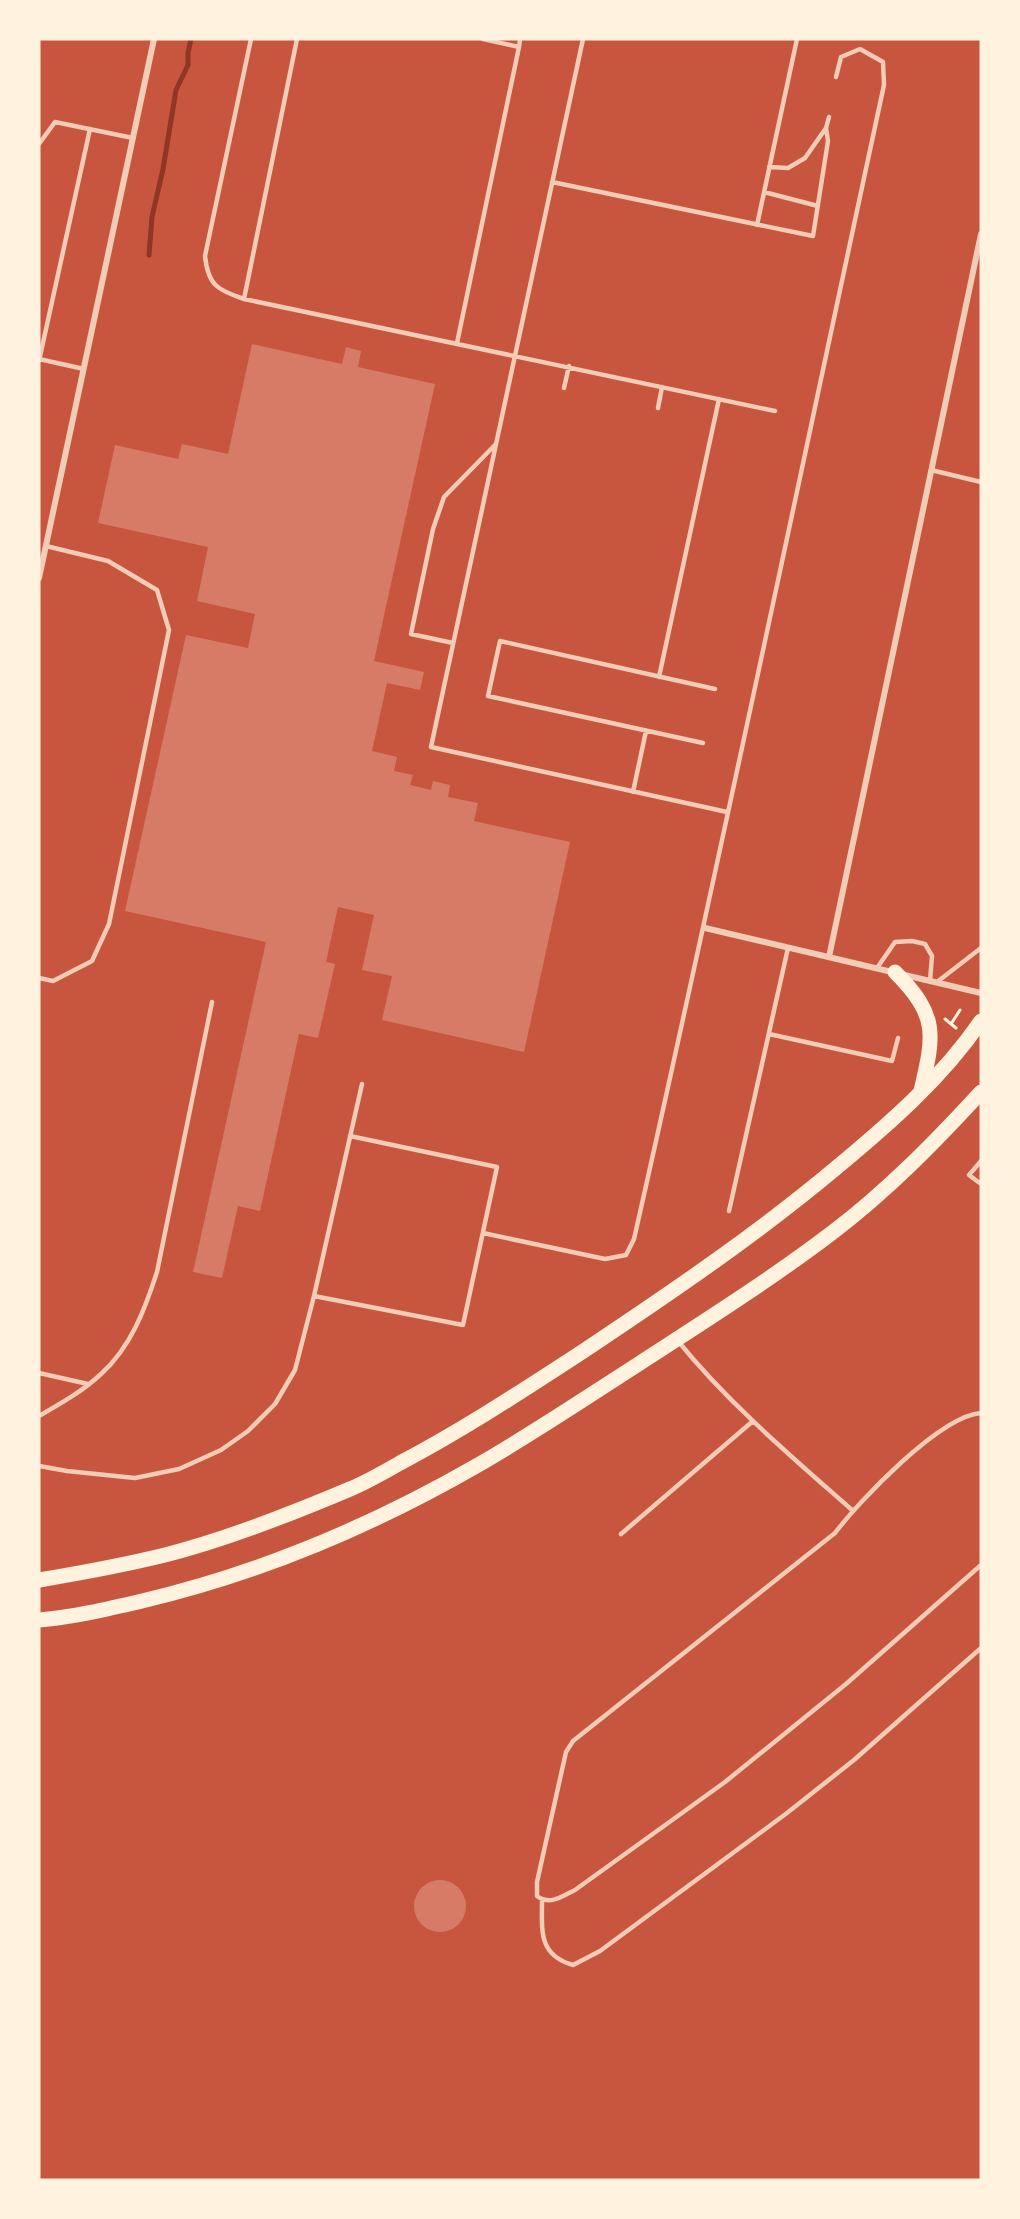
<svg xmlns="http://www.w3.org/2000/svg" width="1020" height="2219" viewBox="0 0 1020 2219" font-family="Poppins,sans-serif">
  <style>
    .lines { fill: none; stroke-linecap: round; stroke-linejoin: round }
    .stream { stroke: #8f3625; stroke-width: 5 }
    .building { fill: #d67c66 }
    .path { stroke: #fff3e0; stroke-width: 3 }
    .service { stroke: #f1ccb7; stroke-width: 4.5 }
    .minor { stroke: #f1ccb7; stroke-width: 6 }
    .primary { stroke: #fff3e0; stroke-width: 15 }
  </style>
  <rect width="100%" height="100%" fill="#c8553d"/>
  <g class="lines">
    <path class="stream" d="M149,255L152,217L163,169L176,90L188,65V53L191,39"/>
  </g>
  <path class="building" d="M252,344L342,364L346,347L361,351L358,367L435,384L374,661L424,672L420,690L387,683L372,751L397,757L394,771L413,775L410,785L431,790L433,781L450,785L448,797L478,803L474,821L570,842L524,1052L382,1020L392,976L362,970L374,915L338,907L326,962L335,964L318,1038L299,1034L260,1211L238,1206L222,1278L193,1272L266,942L125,911L186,635L248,648L255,614L197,601L208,547L98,523L115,445L178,459L182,444L228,454Z
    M414 1906a26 26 0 1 1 52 0a26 26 0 1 1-52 0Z"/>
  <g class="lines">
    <path class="path" d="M945,1019L956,1028
      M951,1024L960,1010"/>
    <path class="service" d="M251,39L205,256C208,285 217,290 244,299L775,411
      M483,39L519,47L520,39
      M583,39L431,747L727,812
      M39,144L55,122L133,138
      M769,167L788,168L805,158L826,128
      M552,182L813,236L828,141L826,128L829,117
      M764,192L818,206
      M757,225L797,39
      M244,299L297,39
      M457,343L519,47
      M39,359L84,369
      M39,361L90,129
      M564,388L569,366
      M658,408L662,387
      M931,470L981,482
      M453,643L411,634L433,529L444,497L496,444
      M659,677L719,399
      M703,743L488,696L500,641L715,689
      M633,792L646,731
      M877,968L895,942L912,941L925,944L932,956L930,981
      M39,978L53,981L92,961L109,924L169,630L157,590L108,561L46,546
      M937,982L981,948
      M769,1034L892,1061L898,1038
      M981,1161L969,1175L981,1184
      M729,1211L788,948
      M483,1233L605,1259L626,1255L634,1239C721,855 801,470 884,85L883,62L860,49L841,57L836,77
      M314,1296L463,1325L497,1167L350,1136
      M678,1341C729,1404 792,1457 852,1510
      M39,1373L88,1384
      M981,1413C940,1416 860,1500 835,1533L573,1741L566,1752L537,1882V1896C550,1906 562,1896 575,1890L725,1782L846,1684L981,1565
      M39,1416C60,1404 83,1391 101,1374C131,1347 145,1309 157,1272L212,1002
      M39,1466L67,1471L135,1478L179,1469L221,1450L248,1431L275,1404L295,1370L314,1296L362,1084
      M621,1534L753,1421
      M542,1901C542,1930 538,1955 573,1965L600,1951L787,1813L854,1760L981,1648"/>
    <path class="minor" d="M39,578L154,39
      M705,928L981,993
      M829,957L981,234"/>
    <path class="primary" d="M895,972C939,1016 934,1035 921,1091
      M39,1580C81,1573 124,1565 165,1555C228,1539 291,1514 350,1489C367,1482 384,1472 400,1463C463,1430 522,1391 582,1352C669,1294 756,1235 836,1168C889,1124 942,1078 981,1021
      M39,1620C74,1617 108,1609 142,1601C261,1573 372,1526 478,1465C532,1434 584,1399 637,1365C703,1322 770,1280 833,1232C887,1191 935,1142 981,1092"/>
  </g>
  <rect width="1020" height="2219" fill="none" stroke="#fff3e0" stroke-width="81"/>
</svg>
